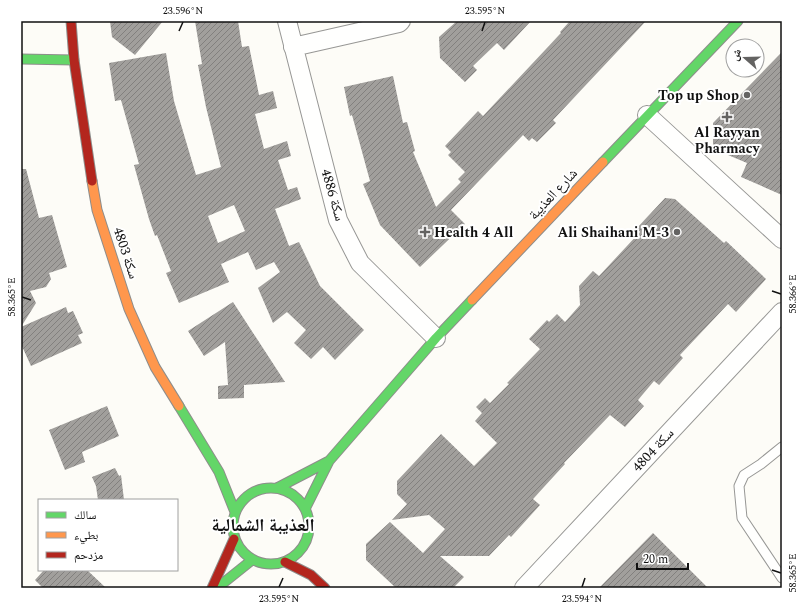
<svg xmlns="http://www.w3.org/2000/svg" width="803" height="609" viewBox="0 0 803 609" font-family="Spectral,'Noto Naskh Arabic',serif">
  <style>
    .building { fill: url(#building-hatch); fill-rule: evenodd }
    .lines { fill: none; stroke-linecap: round; stroke-linejoin: round }
    .lane-casing { stroke: #979795; stroke-width: 11 }
    .street-casing { stroke: #979795; stroke-width: 20 }
    .fast-casing { stroke: #8e8d8b; stroke-width: 11 }
    .slow-casing { stroke: #8e8d8b; stroke-width: 11 }
    .jam-casing { stroke: #8e8d8b; stroke-width: 11 }
    .lane { stroke: #fffffe; stroke-width: 9 }
    .street { stroke: #fffffe; stroke-width: 18 }
    .fast { stroke: #63d668; stroke-width: 9 }
    .slow { stroke: #ff974d; stroke-width: 9 }
    .jam { stroke: #b3261e; stroke-width: 9 }
    .ticks { fill: none; stroke: #111; stroke-width: 1.5 }
    .poi-dot { fill: #646362; stroke: #fff; stroke-width: 1.5 }
    .labels { text-anchor: middle; dominant-baseline: central; stroke-width: 4; stroke-linejoin: round; paint-order: stroke }
    .poi-label { font-size: 14px; font-weight: bold; fill: #111; stroke: #fff; text-anchor: end }
    .street-label { font-size: 14px; fill: #111; stroke: #fff }
    .district-label { font-size: 18px; font-weight: bold; fill: #111; stroke: #fff }
    .neatline { fill: none; stroke: #111; stroke-width: 1.5 }
    .ticks-label { font-size: 10px; text-anchor: middle; fill: #111 }
  </style>
  <defs>
    <pattern id="building-hatch" width="6" height="6" patternUnits="userSpaceOnUse"><rect width="6" height="6" fill="#a19f9c"/><path d="M-1 1l2-2M0 6l6-6M5 7l2-2" fill="none" stroke="#82807e"/></pattern>
  </defs>
  <rect width="100%" height="100%" fill="#fdfcf7"/>
  <path class="building" d="M110,21H163L135,55L112,37Z
    M195,21H238L242,47L249,46L259,95L273,91L277,108L255,114L264,149L287,141L291,156L278,160L288,190L297,187L301,199L275,209L289,246L299,242L320,286L364,330L335,360L323,347L311,359L294,343L306,330L287,312L273,323L258,288L280,272L274,262L256,270L248,252L221,264L229,282L179,303L166,273L171,271L157,235L155,236L149,219L134,165L139,164L121,100L115,101L109,63L166,53L174,101L196,175L221,167L206,107L198,65L202,64ZM234,205L245,231L218,243L208,216Z
    M457,21H531L504,50L497,43L473,66L477,70L465,82L440,58L439,37Z
    M570,21H646L553,120L556,123L537,142L532,138L529,141L523,135L451,210L465,224L420,267L380,225L363,184L370,181L352,115L350,116L344,87L393,76L403,123L407,122L415,151L413,152L436,207L461,182L458,179L465,172L448,155L451,152L445,146L478,111L483,116L561,33L560,32Z
    M782,52V195L741,177L747,163L721,152L713,144V123Z
    M21,169H26L39,218L52,215L67,267L49,273L51,279L46,287L30,291L36,303L21,327Z
    M665,198L675,199L724,243L726,241L766,279L736,312L728,304L680,355L683,358L659,385L654,381L638,400L644,406L625,427L610,415L564,463L565,464L533,499L540,505L511,537L509,535L489,556H440L464,577L453,588H396L366,560V544L390,522L423,553L445,529L429,515L392,520L407,504L397,494V481L441,434L474,466L497,443L475,421L482,413L476,407L485,398L490,403L509,384L507,383L540,349L529,339L547,320L549,322L557,314L565,322L580,305L579,286L593,271L599,276L640,232L637,228Z
    M233,302L285,382L244,385V398L218,399V386L228,385L225,342L204,356L188,331Z
    M66,307L68,313L73,311L83,333L78,335L82,343L31,366L21,344V327Z
    M107,406L119,436L82,452L85,462L65,470L49,430Z
    M115,468L119,476L121,475L124,500H98L96,486L92,477Z
    M653,533L708,588H599Z
    M44,570H87L106,588H43L35,580Z"/>
  <g class="lines">
    <defs>
      <path id="lane" d="M782,447L761,464L744,475L739,486L742,518L782,578"/>
      <path id="street" d="M287,21L338,220L360,263L436,338
        M293,47L399,23L401,21
        M647,115L782,239
        M524,588L782,312"/>
      <path id="fast" d="M21,59L74,60
        M603,162L738,21
        M179,406L219,472L235,512
        M233 526a38 38 0 1 1 76 0a38 38 0 1 1-76 0Z
        M277,488L329,461
        M305,509L329,461L436,338L472,300
        M217,588L252,560"/>
      <path id="slow" d="M92,181L97,210L129,309L155,367L179,406
        M472,300L603,162"/>
      <path id="jam" d="M71,21L74,60L92,181
        M285,562L311,575L325,588
        M212,588L234,539"/>
    </defs>
    <use href="#lane" class="lane-casing"/>
    <use href="#street" class="street-casing"/>
    <use href="#fast" class="fast-casing"/>
    <use href="#slow" class="slow-casing"/>
    <use href="#jam" class="jam-casing"/>
    <use href="#lane" class="lane"/>
    <use href="#street" class="street"/>
    <use href="#fast" class="fast"/>
    <use href="#slow" class="slow"/>
    <use href="#jam" class="jam"/>
  </g>
  <path class="ticks" d="M179,31L183,22M482,31L485,22M772,291L781,294M22,297L31,300M772,570L781,573M279,587L283,578M582,587L585,578"/>
  <g class="poi-dot">
    <circle cx="747" cy="95" r="4"/>
    <path d="M725 111h4v4h4v4h-4v4h-4v-4h-4v-4h4z"/>
    <path d="M423 226h4v4h4v4h-4v4h-4v-4h-4v-4h4z"/>
    <circle cx="677" cy="232" r="4"/>
  </g>
  <g class="labels">
    <g class="poi-label">
      <text x="739" y="95">Top up Shop</text>
      <text x="727" y="132" text-anchor="middle">Al Rayyan<tspan x="727" dy="16">Pharmacy</tspan></text>
      <text x="434" y="232" text-anchor="start">Health 4 All</text>
      <text x="669" y="232">Ali Shaihani M-3</text>
    </g>
    <g class="street-label">
      <text transform="translate(553 194) rotate(-47)">شارع العذيبة</text>
      <text transform="translate(333 195) rotate(74)">سكة 4886</text>
      <text transform="translate(126 253) rotate(72)">سكة 4803</text>
      <text transform="translate(653 450) rotate(-47)">سكة 4804</text>
    </g>
    <g class="district-label">
      <text x="263" y="525">العذيبة الشمالية</text>
    </g>
  </g>
  <rect width="803" height="609" fill="none" stroke="#ffffff" stroke-width="44"/>
  <rect x="38" y="499" width="140" height="72" fill="#ffffff" stroke="#a0a0a0"/>
  <rect x="46" y="512" width="20" height="6" fill="#63d668" stroke="#a0a0a0"/>
  <text x="74" y="519" font-size="12" fill="#111111">سالك</text>
  <rect x="46" y="532" width="20" height="6" fill="#ff974d" stroke="#a0a0a0"/>
  <text x="74" y="539" font-size="12" fill="#111111">بطيء</text>
  <rect x="46" y="552" width="20" height="6" fill="#b3261e" stroke="#a0a0a0"/>
  <text x="74" y="559" font-size="12" fill="#111111">مزدحم</text>
  <g transform="translate(745 58) rotate(290)"><circle r="19" fill="#ffffff" stroke="#a0a0a0"/>
  <path d="M0-3L7 15L0 10L-7 15Z" fill="#646362"/>
  <text y="-6" font-size="11" font-weight="bold" text-anchor="middle" fill="#111111">ش</text>
  </g>
  <path d="M637 563v6h51v-6" fill="none" stroke="#111111" stroke-width="2"/>
  <text x="643" y="563" font-size="12" fill="#111111" stroke="#ffffff" stroke-width="3" paint-order="stroke">20 m</text>
  <rect x="22" y="22" width="759" height="565" class="neatline"/>
  <g class="ticks-label">
    <text x="183" y="14">23.596°N</text>
    <text x="485" y="14">23.595°N</text>
    <text transform="translate(792 294) rotate(-90)" y="4">58.366°E</text>
    <text transform="translate(11 297) rotate(-90)" y="4">58.365°E</text>
    <text transform="translate(792 573) rotate(-90)" y="4">58.365°E</text>
    <text x="279" y="602">23.595°N</text>
    <text x="582" y="602">23.594°N</text>
  </g>
</svg>
